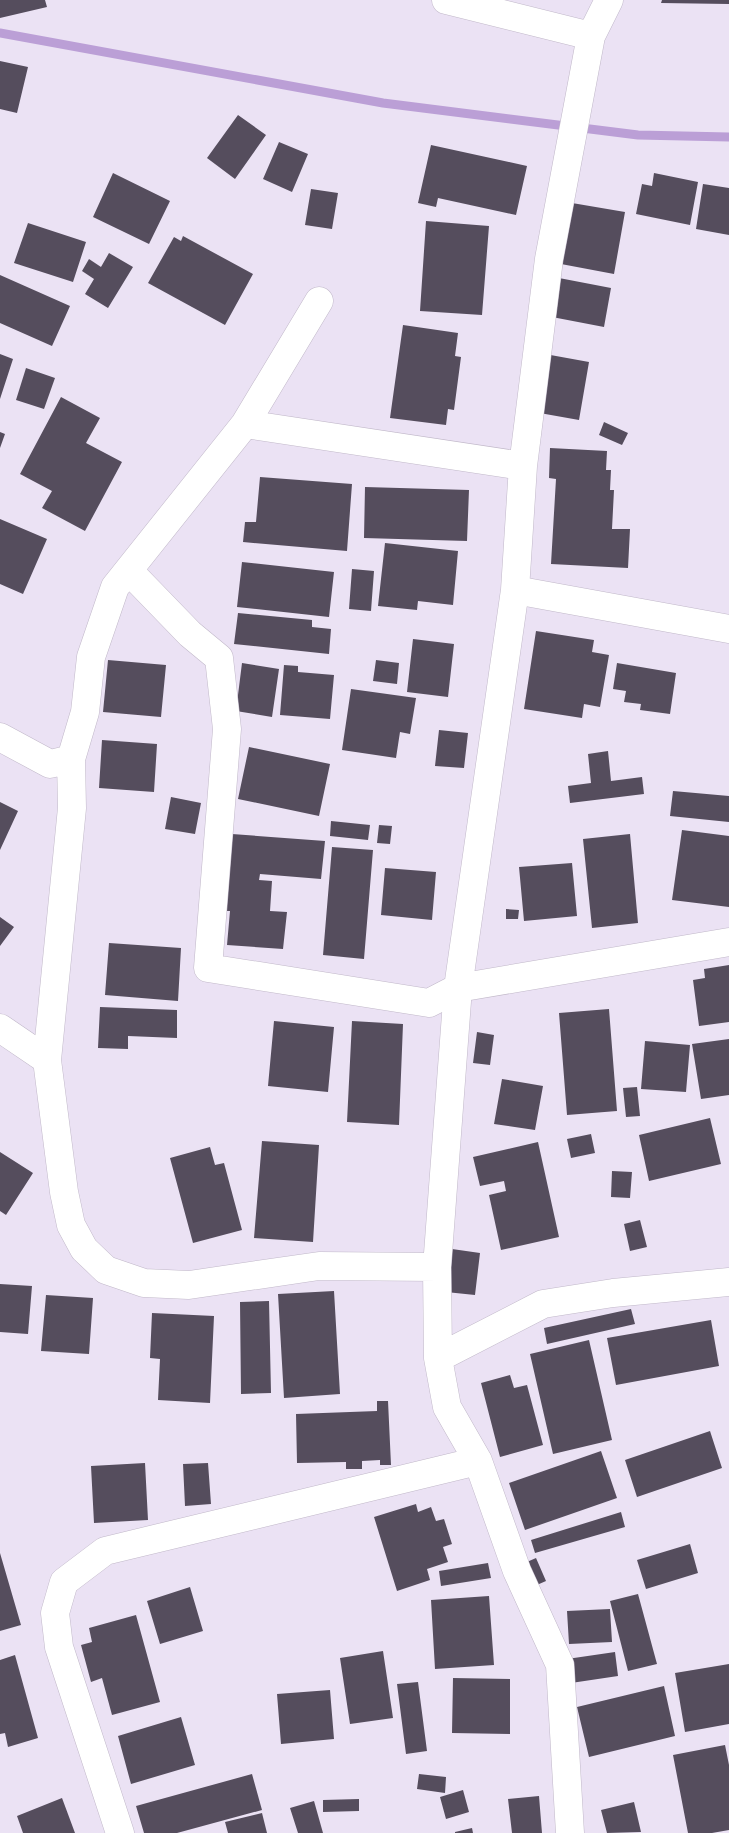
<svg xmlns="http://www.w3.org/2000/svg" width="729" height="1833" viewBox="0 0 729 1833" font-family="Manrope,sans-serif">
  <style>
    .lines { fill: none; stroke-linecap: round; stroke-linejoin: round }
    .stream { stroke: #bb9fd6; stroke-width: 9 }
    .building { fill: #554d5d }
    .minor-casing { stroke: #c1b8c9; stroke-width: 29 }
    .minor { stroke: #fff; stroke-width: 28 }
  </style>
  <rect width="100%" height="100%" fill="#ebe2f4"/>
  <g class="lines">
    <path class="stream" d="M0,33L383,103L638,135L729,137"/>
  </g>
  <path class="building" d="M0,0H45L47,7L0,18Z
    M662,0H729V4L661,3Z
    M0,61L28,67L17,113L0,109Z
    M238,115L266,135L235,179L207,158Z
    M279,142L308,154L292,192L263,179Z
    M431,145L527,166L516,215L438,198L436,207L418,203Z
    M113,173L170,201L149,244L93,217Z
    M654,173L698,182L690,225L636,214L642,184L652,186Z
    M703,184L729,188V235L696,229Z
    M311,189L338,193L332,229L305,225Z
    M572,203L625,212L614,274L561,264Z
    M426,221L489,226L482,315L420,311Z
    M28,223L86,242L73,282L14,263Z
    M183,236L253,274L225,325L148,283L174,237L181,241Z
    M109,253L133,267L108,308L85,294L94,279L82,271L89,259L101,267Z
    M0,275L70,306L52,346L0,323Z
    M559,278L611,288L604,327L552,317Z
    M403,325L458,333L455,356L461,357L454,410L448,409L446,425L390,418Z
    M0,354L13,359L0,399Z
    M545,354L589,362L579,420L534,412Z
    M26,368L55,378L44,409L16,400Z
    M61,397L100,418L86,443L122,462L85,531L42,508L52,491L20,474Z
    M604,422L628,433L622,445L599,435Z
    M0,432L5,434L0,448Z
    M550,448L607,451L606,470H611L610,490H614L612,529H630L628,568L551,564L556,479L549,478Z
    M260,477L352,484L347,551L243,542L245,522H256Z
    M365,487L469,490L467,541L364,538Z
    M0,519L47,539L23,594L0,584Z
    M385,543L458,551L453,605L418,601L417,610L378,606Z
    M242,562L334,572L329,617L237,607Z
    M352,569L374,571L371,611L349,609Z
    M238,613L312,620V627L331,629L329,654L234,644Z
    M536,631L594,640L592,652L609,655L600,707L584,704L582,718L524,709Z
    M413,639L454,644L448,697L407,692Z
    M108,660L166,665L161,717L103,712Z
    M376,660L399,663L397,684L373,681Z
    M242,663L279,669L272,717L236,711Z
    M617,663L676,673L670,714L640,710L641,704L624,702L626,691L613,689Z
    M284,665L298,666V672L334,675L330,719L280,715Z
    M351,689L416,698L410,734L400,732L396,758L342,750Z
    M439,730L468,733L464,768L435,766Z
    M102,740L157,744L154,792L99,788Z
    M249,747L330,764L319,816L238,799Z
    M608,751L611,781L642,777L644,794L570,803L568,786L591,783L588,754Z
    M673,791L729,796V822L670,816Z
    M171,797L201,803L195,834L165,829Z
    M0,802L18,811L0,850Z
    M331,821L370,825L368,840L330,836Z
    M379,825L392,826L390,844L377,843Z
    M682,830L729,836V907L672,900Z
    M232,834L325,841L321,879L260,874L259,880L272,881L270,911L287,912L283,949L227,945L230,911H225Z
    M630,834L638,923L592,928L583,839Z
    M332,847L373,850L364,959L323,955Z
    M572,863L577,916L524,921L519,867Z
    M385,868L436,872L432,920L381,915Z
    M506,909L519,910L518,919H506Z
    M0,917L14,927L0,946Z
    M109,943L181,948L178,1001L105,995Z
    M729,965V1022L699,1026L693,980L705,978L704,969Z
    M100,1007L177,1010V1038L128,1036V1049L98,1048Z
    M609,1009L617,1111L567,1115L559,1013Z
    M274,1021L334,1027L328,1092L268,1086Z
    M352,1021L403,1024L399,1125L347,1122Z
    M477,1032L494,1035L490,1065L473,1063Z
    M729,1039V1095L701,1099L692,1044Z
    M645,1041L690,1045L686,1092L641,1089Z
    M502,1079L543,1086L535,1130L494,1124Z
    M637,1087L640,1116L626,1117L623,1088Z
    M710,1118L721,1164L649,1181L639,1135Z
    M591,1134L595,1153L571,1158L567,1139Z
    M262,1141L319,1145L313,1242L254,1238Z
    M538,1142L559,1237L501,1250L489,1195L506,1191L504,1181L480,1186L473,1157Z
    M210,1147L215,1165L224,1163L242,1230L193,1243L170,1158Z
    M0,1152L33,1173L6,1215L0,1211Z
    M612,1171L632,1172L630,1198L611,1197Z
    M640,1220L647,1247L630,1251L624,1224Z
    M452,1249L480,1253L475,1295L446,1292Z
    M0,1284L32,1286L28,1334L0,1332Z
    M334,1291L340,1394L284,1398L278,1294Z
    M46,1295L93,1298L89,1354L41,1351Z
    M269,1301L271,1393L241,1394L240,1302Z
    M631,1309L635,1324L547,1344L544,1328Z
    M152,1313L214,1316L210,1403L158,1400L160,1359L150,1358Z
    M711,1320L719,1366L616,1385L607,1338Z
    M589,1340L612,1440L553,1454L530,1354Z
    M510,1375L514,1388L527,1385L543,1445L500,1457L481,1383Z
    M377,1401H388L391,1465H380V1460L362,1461V1469H346V1462L297,1463L296,1414L377,1411Z
    M710,1431L722,1468L637,1497L625,1460Z
    M601,1451L617,1498L525,1530L509,1483Z
    M145,1463L148,1520L94,1523L91,1466Z
    M208,1463L211,1504L185,1506L183,1464Z
    M416,1504L418,1512L431,1507L436,1521L444,1519L452,1544L443,1547L448,1562L427,1569L430,1580L397,1591L374,1517Z
    M621,1512L625,1527L535,1553L531,1540Z
    M690,1544L698,1573L646,1589L637,1560Z
    M0,1553L21,1625L0,1631Z
    M536,1558L546,1581L530,1588L520,1565Z
    M488,1563L491,1578L441,1586L439,1571Z
    M190,1587L203,1631L160,1644L147,1601Z
    M638,1594L657,1664L628,1671L610,1601Z
    M489,1596L494,1665L435,1669L431,1600Z
    M610,1609L612,1642L569,1644L567,1611Z
    M136,1615L160,1702L112,1715L102,1678L91,1682L81,1645L92,1642L89,1628Z
    M383,1651L393,1718L350,1724L340,1658Z
    M615,1652L618,1676L571,1683L567,1659Z
    M15,1655L38,1738L8,1747L5,1733L0,1734V1660Z
    M729,1664V1724L685,1732L675,1673Z
    M453,1678L510,1679V1734L452,1733Z
    M418,1682L427,1751L406,1754L397,1684Z
    M664,1686L675,1736L589,1757L577,1707Z
    M330,1690L334,1739L281,1744L277,1694Z
    M181,1717L195,1765L131,1784L118,1736Z
    M725,1745L729,1765V1830L712,1833H688L673,1755Z
    M252,1774L262,1810L177,1833H144L136,1806Z
    M419,1774L446,1777L445,1793L417,1789Z
    M463,1790L469,1812L446,1819L440,1797Z
    M539,1796L542,1833H512L508,1799Z
    M62,1798L75,1833H23L17,1816Z
    M359,1799V1811L323,1812V1800Z
    M314,1801L323,1833H298L290,1808Z
    M634,1802L641,1832L607,1833L601,1810Z
    M262,1813L267,1833H228L225,1822Z
    M472,1828L473,1833H455V1832Z"/>
  <g class="lines">
    <defs>
      <path id="minor" d="M446,0L591,36
        M319,301L245,424L115,587L91,657L85,712L71,759L72,808L47,1060L64,1192L71,1225L84,1249L106,1270L144,1283L189,1285L319,1266L437,1267
        M245,424L523,466
        M129,571L190,634L219,658L227,729L208,968L429,1003L458,988L729,942
        M515,590L729,629
        M0,737L50,764L71,759
        M0,1028L47,1060
        M438,1358L543,1304L613,1293L729,1282
        M120,1833L59,1647L55,1613L64,1582L105,1551L478,1461
        M570,1833L560,1665L517,1571L478,1461L447,1407L438,1358L437,1267L458,988L515,590L523,466L549,259L591,36L609,0"/>
    </defs>
    <use href="#minor" class="minor-casing"/>
    <use href="#minor" class="minor"/>
  </g>
</svg>
